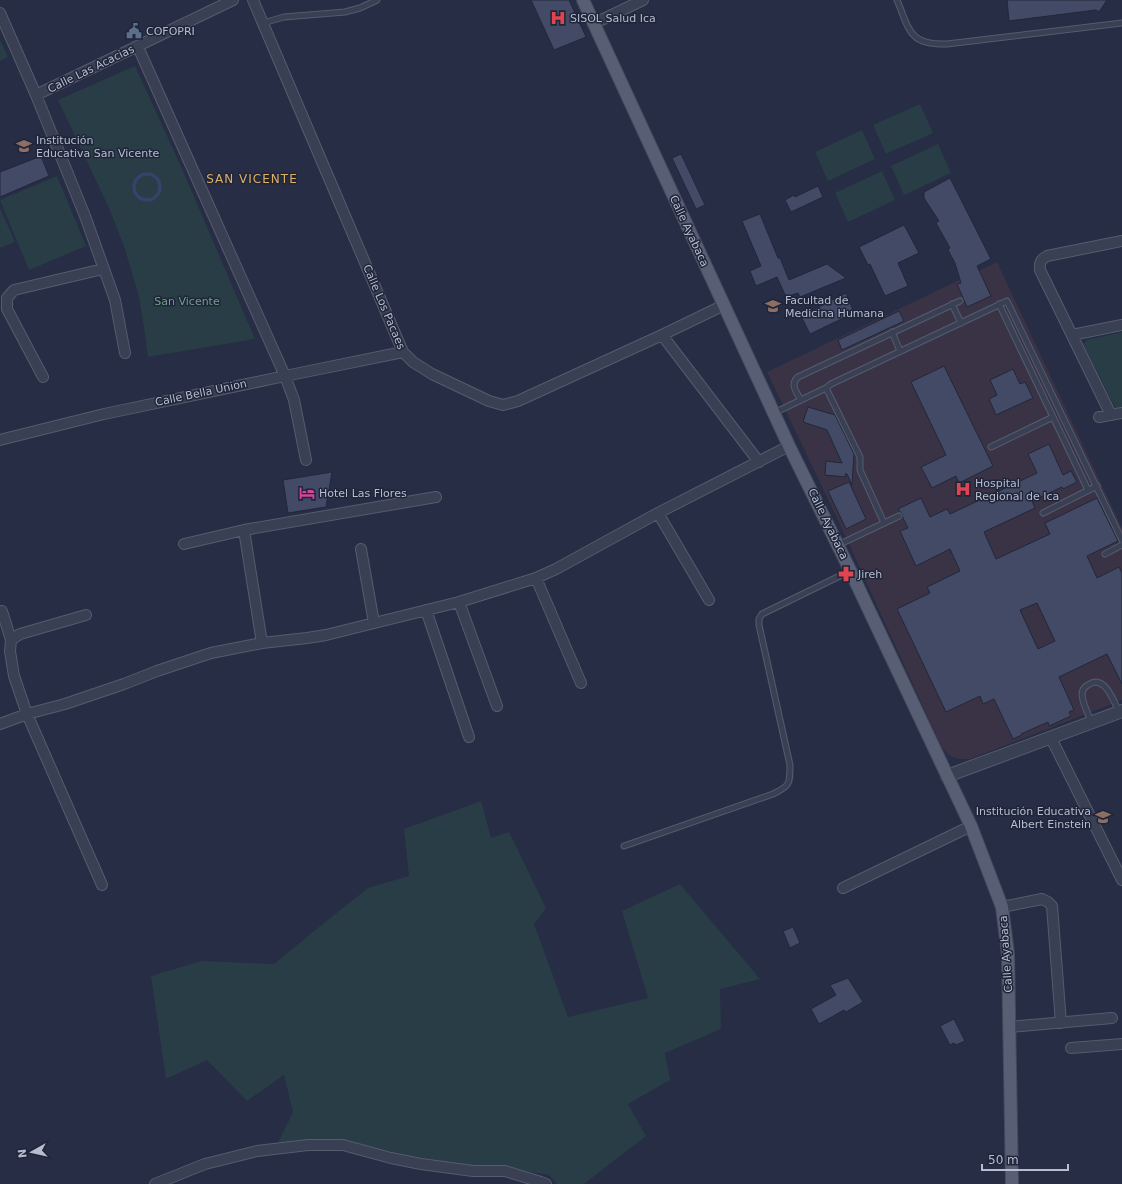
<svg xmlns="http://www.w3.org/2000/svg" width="1122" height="1184" viewBox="0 0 1122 1184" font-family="'DejaVu Sans',sans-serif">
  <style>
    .medical { fill: #393345 }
    .green { fill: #283d46 }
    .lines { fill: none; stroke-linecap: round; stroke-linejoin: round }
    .stream { stroke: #37426b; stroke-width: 3.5 }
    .building { fill: #424a65; stroke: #21273c; fill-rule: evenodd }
    .service-casing { stroke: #565b6f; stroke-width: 7 }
    .minor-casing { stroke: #565b6f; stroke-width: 12 }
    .tertiary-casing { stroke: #565b6f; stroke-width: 14 }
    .primary-casing { stroke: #44495e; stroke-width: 14 }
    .service { stroke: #3a4054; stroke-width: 5 }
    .minor { stroke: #3a4054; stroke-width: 10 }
    .tertiary { stroke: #3a4054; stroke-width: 12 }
    .primary { stroke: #585f74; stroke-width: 12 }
    .labels { text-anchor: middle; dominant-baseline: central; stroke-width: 3; stroke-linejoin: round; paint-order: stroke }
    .poi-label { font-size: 11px; fill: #b8bcce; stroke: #1f253a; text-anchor: start }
    .street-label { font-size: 11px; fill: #b8bcce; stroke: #1f253a }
    .park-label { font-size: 11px; fill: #6ea083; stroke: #1f253a }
    .neighbourhood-label { font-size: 12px; letter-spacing: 1px; fill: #ddb064; stroke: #1f253a }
  </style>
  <rect width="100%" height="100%" fill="#262d45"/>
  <path class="medical" d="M997,262L1122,528V700L970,759H959L950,756L942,748L837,518L767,372Z"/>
  <path class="green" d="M0,40L8,57L0,61Z
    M135,66L183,171L255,339L148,357L143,321L139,297L124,246L108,206L58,100Z
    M920,104L933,133L886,154L873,125Z
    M862,130L875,159L828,181L815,152Z
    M938,144L951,173L904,195L891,166Z
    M882,171L895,200L848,222L835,193Z
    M57,176L86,246L29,270L0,200Z
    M0,208L15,242L0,248Z
    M1122,332V410L1117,411L1084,346V343L1087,340Z
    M481,801L491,838L509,832L546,908L534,924L568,1017L648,998L622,911L680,884L760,979L720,989L721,1029L665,1053L670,1080L628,1104L646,1136L584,1184H557L549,1175L511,1169L478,1168L407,1155L360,1144L324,1139L278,1143L293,1112L284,1075L247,1101L207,1060L166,1079L151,976L201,961L274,964L324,923L368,888L409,876L404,829Z"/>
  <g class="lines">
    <path class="stream" d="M134 187a13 13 0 1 1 26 0a13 13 0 1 1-26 0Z"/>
  </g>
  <path class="building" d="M531,0H569L586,37L554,50Z
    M1007,0H1107L1099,12L1096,10L1009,21Z
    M681,154L705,205L696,209L672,158Z
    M41,156L49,176L0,197V172Z
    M950,178L991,259L977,266L991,296L967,307L957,284L961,283L955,263L948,250L950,248L936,223L939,221L924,198V192Z
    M818,186L823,197L791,212L785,200L794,195L795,197Z
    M760,214L778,258H780L789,280L827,264L846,278L800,297L798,293L786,297L777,277L756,286L750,271L761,266L742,221Z
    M904,225L919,253L898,263L908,286L885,296L870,264L868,265L859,247Z
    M846,293L854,313L810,334L801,316Z
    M899,311L904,321L842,350L838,340Z
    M944,366L993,466L959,483L956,476L932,488L921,467L946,455L911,382Z
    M1013,369L1020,384L1025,382L1033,398L996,415L989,399L997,395L990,380Z
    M808,407L835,415L854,454L852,485L847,474H845L846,477L825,475L826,461L842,463L827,430L803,422Z
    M1049,444L1063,475L1071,471L1077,482L1063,489L1062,487L1032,501L1035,508L984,532L996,559L1050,534L1045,523L1097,498L1118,541L1087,556L1097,578L1119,567L1122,573V684L1107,654L1059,677L1074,710L1069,712L1071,716L1049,726L1048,722L1021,734L1022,735L1013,739L994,699L983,704L980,696L946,712L897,609L930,593L927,587L960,571L950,549L916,566L900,531L908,528L903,518L902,514L898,509L921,498L930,517L947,509L950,514L1037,473L1028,454ZM1037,603L1055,641L1038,649L1020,610Z
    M332,472L326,507L288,513L283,480Z
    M849,482L866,519L846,529L828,491Z
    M793,927L800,943L790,948L783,931Z
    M848,978L863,1002L846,1012L844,1010L819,1024L811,1009L836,995L830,985Z
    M954,1019L965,1041L956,1045L954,1043L950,1045L940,1026Z"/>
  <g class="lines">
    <defs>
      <path id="service" d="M897,0C910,31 909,45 947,44L1122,23
        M263,23L284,17L345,12L360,8L377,0
        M952,304L961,323
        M999,304L1088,490
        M892,332L900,351
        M826,388L860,457V470L884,523
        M801,400C796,392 790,384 798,377L960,301
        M774,413L826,388L831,384L1007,301L1122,540
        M991,447L1053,417
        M1043,513L1097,486
        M838,545L899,516
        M1105,554L1122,545
        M1092,723C1088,714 1083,705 1082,695C1082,691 1084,687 1088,685C1104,673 1114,701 1119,712
        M624,846L773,794C790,786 790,784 790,765L759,625V619L762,614L850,571"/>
      <path id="minor" d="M253,0L403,352L413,362L432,374L489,401L503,405L518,401L662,335L724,305
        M0,13L36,95L85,216L115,300L125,353
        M593,24L643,0
        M138,47L285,376L294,400L306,460
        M36,95L233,0
        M662,335L759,462
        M1072,335L1122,325
        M43,377L7,309V298L14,290L103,269
        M1111,415L1040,270C1039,263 1041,259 1047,256L1122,241
        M1099,417L1122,413
        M0,440L104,414L285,376L403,352
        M658,513L709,600
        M244,530L262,643
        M184,544L244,530L436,497
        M361,549L374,623
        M536,578L581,683
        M459,602L497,706
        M426,610L469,737
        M2,611L11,640L10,651L14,676L27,714L102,885
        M11,640L20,634L86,615
        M0,724L27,714L65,704L124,684L157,671L211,653L262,643L307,638L326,635L459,602L536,578L556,569L658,513L789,446
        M1051,738L1122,880
        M843,888L971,826
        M1002,907L1042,899L1048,902L1052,906L1061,1023
        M1009,1027L1112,1018
        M1071,1048L1122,1044
        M155,1184L205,1164L257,1151L308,1145H343L391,1158L421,1164L473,1171H505L541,1182L546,1184"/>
      <path id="tertiary" d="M947,776L1122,711"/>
      <path id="primary" d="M583,0L789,446L850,570L971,826L1002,907L1008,954L1012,1184"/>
    </defs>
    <use href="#service" class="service-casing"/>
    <use href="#minor" class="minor-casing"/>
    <use href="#tertiary" class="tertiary-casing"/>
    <use href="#primary" class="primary-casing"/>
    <use href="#service" class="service"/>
    <use href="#minor" class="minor"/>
    <use href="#tertiary" class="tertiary"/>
    <use href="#primary" class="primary"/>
  </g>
  <defs>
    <symbol id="hospital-bare" viewBox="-9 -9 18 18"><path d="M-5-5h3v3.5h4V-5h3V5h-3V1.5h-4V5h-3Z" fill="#e0444e" stroke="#1f253a" stroke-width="2.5" paint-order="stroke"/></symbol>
    <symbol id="civic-bare" viewBox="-9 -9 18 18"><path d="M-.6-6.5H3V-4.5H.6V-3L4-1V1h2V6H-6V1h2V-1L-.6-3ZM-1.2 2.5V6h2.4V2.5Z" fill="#5c6f8a" stroke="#1f253a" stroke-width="2.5" paint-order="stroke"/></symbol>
    <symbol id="school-bare" viewBox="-9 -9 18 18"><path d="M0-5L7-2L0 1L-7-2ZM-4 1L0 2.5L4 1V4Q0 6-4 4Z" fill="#8d6e63" stroke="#1f253a" stroke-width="2.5" paint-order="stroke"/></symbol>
    <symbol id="hotel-bare" viewBox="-9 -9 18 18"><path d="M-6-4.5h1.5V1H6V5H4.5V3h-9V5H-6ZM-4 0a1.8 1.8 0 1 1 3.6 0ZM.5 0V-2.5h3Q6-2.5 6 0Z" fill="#d1479c" stroke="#1f253a" stroke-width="2.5" paint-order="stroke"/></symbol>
    <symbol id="pharmacy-bare" viewBox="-9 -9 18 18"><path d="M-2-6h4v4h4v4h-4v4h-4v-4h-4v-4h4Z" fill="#e0444e" stroke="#1f253a" stroke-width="2.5" paint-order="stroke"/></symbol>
  </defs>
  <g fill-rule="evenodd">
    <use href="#hospital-bare" x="547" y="7" width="22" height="22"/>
    <use href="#civic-bare" x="123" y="20" width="22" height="22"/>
    <use href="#school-bare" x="13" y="135" width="22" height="22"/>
    <use href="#school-bare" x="762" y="295" width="22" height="22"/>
    <use href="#hospital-bare" x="952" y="478" width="22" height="22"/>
    <use href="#hotel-bare" x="296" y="482" width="22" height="22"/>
    <use href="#pharmacy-bare" x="835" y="563" width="22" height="22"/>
    <use href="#school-bare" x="1092" y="806" width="22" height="22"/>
  </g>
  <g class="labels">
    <g class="poi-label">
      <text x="570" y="18">SISOL Salud Ica</text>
      <text x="146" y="31">COFOPRI</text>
      <text x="36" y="140">Institución<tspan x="36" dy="13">Educativa San Vicente</tspan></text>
      <text x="785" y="300">Facultad de<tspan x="785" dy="13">Medicina Humana</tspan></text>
      <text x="975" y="483">Hospital<tspan x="975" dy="13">Regional de Ica</tspan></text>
      <text x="319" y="493">Hotel Las Flores</text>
      <text x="858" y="574">Jireh</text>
      <text x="1091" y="811" text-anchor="end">Institución Educativa<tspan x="1091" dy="13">Albert Einstein</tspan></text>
    </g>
    <g class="street-label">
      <text transform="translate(91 69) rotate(-26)">Calle Las Acacias</text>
      <text transform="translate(689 231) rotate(65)">Calle Ayabaca</text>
      <text transform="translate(384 307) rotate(67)">Calle Los Pacaes</text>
      <text transform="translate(201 393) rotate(-12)">Calle Bella Union</text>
      <text transform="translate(828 524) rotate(64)">Calle Ayabaca</text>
      <text transform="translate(1006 954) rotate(-94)">Calle Ayabaca</text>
    </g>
    <g class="park-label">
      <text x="187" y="301">San Vicente</text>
    </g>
    <g class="neighbourhood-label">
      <text x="252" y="179">SAN VICENTE</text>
    </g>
  </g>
  <g transform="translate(32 1152) rotate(262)" stroke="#1f253a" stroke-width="3" paint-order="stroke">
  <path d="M0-3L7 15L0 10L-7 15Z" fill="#b8bcce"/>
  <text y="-6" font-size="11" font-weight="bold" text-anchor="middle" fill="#b8bcce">N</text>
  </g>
  <path d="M982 1164v6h86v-6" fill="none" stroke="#b8bcce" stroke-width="2"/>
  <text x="988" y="1164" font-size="12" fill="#b8bcce" stroke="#1f253a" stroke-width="3" paint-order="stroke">50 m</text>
</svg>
